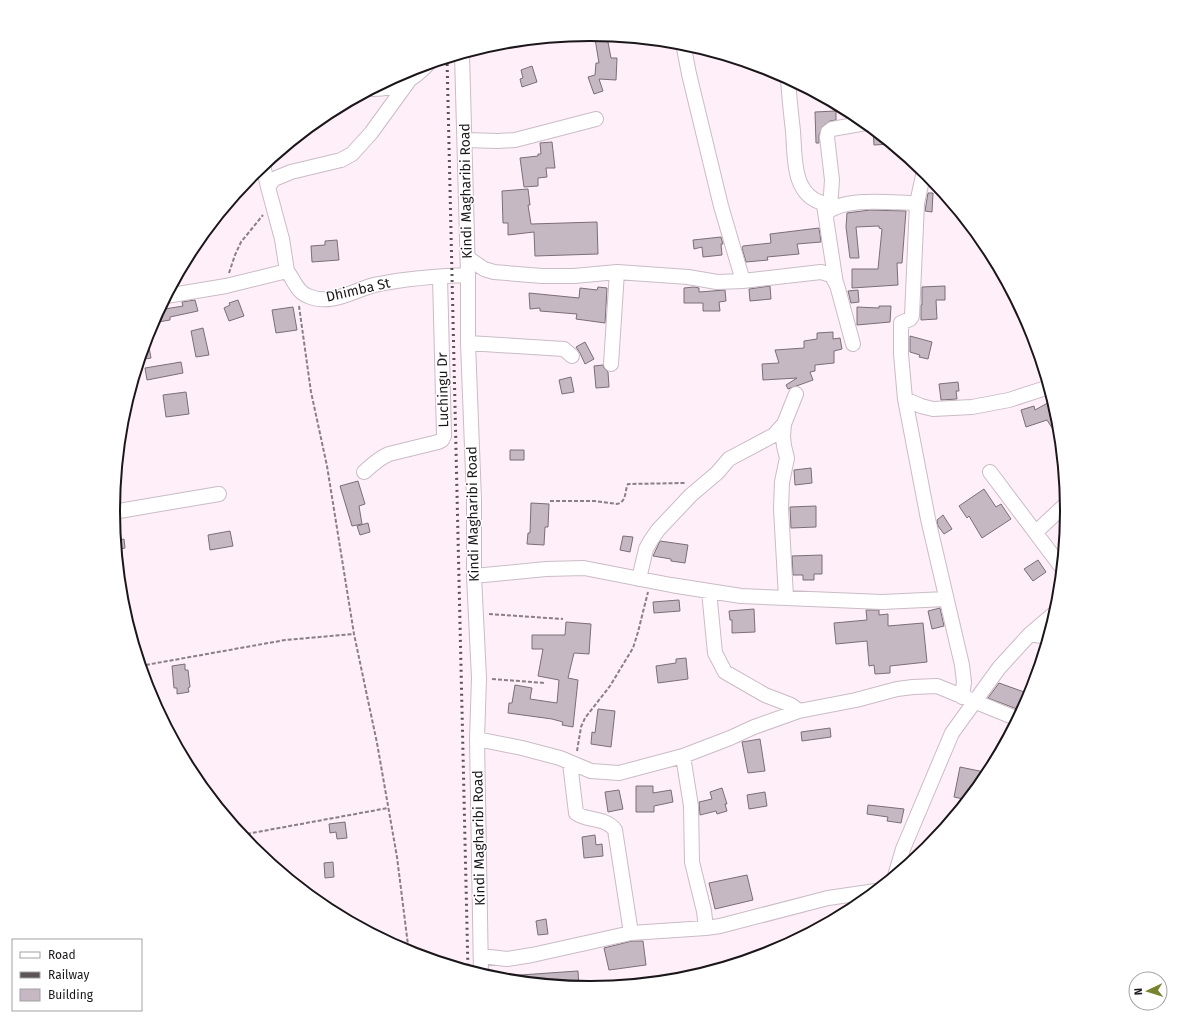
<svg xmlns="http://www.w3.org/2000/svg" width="1180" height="1023" viewBox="0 0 1180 1023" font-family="'Fira Sans',sans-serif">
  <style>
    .building { fill: #c6b8c2; stroke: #7a6e77 }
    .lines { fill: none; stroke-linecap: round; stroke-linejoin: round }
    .minor-casing { stroke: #cabcc6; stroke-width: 16 }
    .path { stroke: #897f85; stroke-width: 2; stroke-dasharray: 4 2; stroke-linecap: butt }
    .minor { stroke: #fff; stroke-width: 14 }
    .rail { stroke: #5b5358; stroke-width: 3; stroke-dasharray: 2 4; stroke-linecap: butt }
    .labels { text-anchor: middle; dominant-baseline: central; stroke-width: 3; stroke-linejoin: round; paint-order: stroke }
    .street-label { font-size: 14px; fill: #1b1619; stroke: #fff }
    .rim { fill: none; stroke: #1b1619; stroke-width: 2 }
  </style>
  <rect width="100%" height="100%" fill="#feeff9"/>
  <path class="building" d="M607,37L611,58H617L616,80L599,79L603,91L594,94L588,77L595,75L596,63H599L595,39Z
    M532,66L537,82L522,87L520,79L523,78L521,70Z
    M836,111V120L830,121L823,126L819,135V143H816L815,112Z
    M873,129L881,135L891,144L874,145Z
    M552,142L555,168H546L547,177L538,178V186L524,187L520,158L538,156V154H541L540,143Z
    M528,189L530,205H528L531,224L597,222L598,254L535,256L534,232L508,235V223H503L502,191Z
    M928,193H933L932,212L925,211Z
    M870,210L906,211L902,263H897L898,285L852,288V269H878L882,229L879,228V226L856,227L859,258H850L846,227L847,213Z
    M819,228L821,242L797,244L799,254L767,257L768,260L746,262L742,248L743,246L771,243L770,234Z
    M721,237L723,244H721L722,255L703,257L702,247L694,249L693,240Z
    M337,240L339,260L312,262L311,246L325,245V241Z
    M770,286L771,299L750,301L749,289Z
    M945,286V300H936L937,319L921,320V305H922V287Z
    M598,287L607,288L605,323L576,319L577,314L540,311V308L530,309L529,293L579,298L580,288L597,290Z
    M694,287L699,288V292L725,290L726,301L719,302L720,311H703V303H684V288Z
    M858,290L859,302L851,303L848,291Z
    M195,300L198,311L170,317V320L152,323L159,310L183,306L182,302Z
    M238,300L244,316L229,321L224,308L230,305L229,303Z
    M879,306H891L890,322L857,325V307L879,308Z
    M293,307L297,330L276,333L272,310Z
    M203,328L209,355L196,357L191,331Z
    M833,332V339L840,338L842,349L834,351V363L815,365V371L810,372L813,380L788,389L786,385L797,378L763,380L762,364L779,363L775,350L804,348V341L817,339V333Z
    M147,336L151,358L139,360Z
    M910,336L932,342L928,359L919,357L920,355L910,352Z
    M585,342L594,359L585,364L580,353L576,347Z
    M181,362L183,373L147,380L145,368Z
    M603,365L604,368L608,372L609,387L596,388L594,366Z
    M571,377L574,392L562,394L559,380Z
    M958,382L959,391H956L957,399L941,400L939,384Z
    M186,392L189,414L166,417L163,395Z
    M1053,400L1058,419L1061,442L1047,420L1026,427L1021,410L1034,406L1035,410Z
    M510,450H524V460H510Z
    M811,468L812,483L795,485L794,470Z
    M358,481L365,504L359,506L362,524L352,526L340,486Z
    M984,489L996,507L1001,504L1011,519L982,538L969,516L967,518L959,506Z
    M531,503L549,504L548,527H545L544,545L527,544L528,533H530Z
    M816,506V527L791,528L790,507Z
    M943,515L952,529L944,534L938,526L937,520Z
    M368,523L370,532L360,535L357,526Z
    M230,531L233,546L210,550L208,535Z
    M623,536L633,537L630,552L620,550Z
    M124,539L125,548L116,550L115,541Z
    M660,541L688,545L685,563L671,561V559L653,556Z
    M822,555V574H814V580H803V575H793L792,556Z
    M1038,560L1046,572L1033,581L1024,569Z
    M679,600L680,611L654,613L653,602Z
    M940,608L944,626L932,629L928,611Z
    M754,609L755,632L732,633V620H730L729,611Z
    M866,610H879V615L888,614V626L923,623L927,662L890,666V673L875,674L874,665L869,666L867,641L836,644L834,623L867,620Z
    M566,622L591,624L589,654L574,653L568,678L578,680L573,727L562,725L563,722L552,719L508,713L509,703H512L515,685L532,688L530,699L557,703L559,680L538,676L543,649H532V635H565Z
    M686,658L688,679L658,683L656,666L676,663V659Z
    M185,664V670H188L190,687L188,688L189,692L177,694V688H174L172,666Z
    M999,683L1024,692L1017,709L988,698Z
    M598,709L615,711L611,747L591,744L592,732L595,733Z
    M830,728L831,737L802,741L801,732Z
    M760,739L765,771L748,773L742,742Z
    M960,767L989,773L968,800L954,797Z
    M636,786H653V793L671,790L673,802L654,806V812H636Z
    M722,788L727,804H725L727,811L717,814L716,811L700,815L699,802L712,799L710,792Z
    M619,790L623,809L608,812L605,792Z
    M765,792L767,806L749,809L747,795Z
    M868,805L904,809L901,823L887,821L888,817L867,814Z
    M345,822L347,838L337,839L336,832L330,833L329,824Z
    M595,835L596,845L602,844L603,856L584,858L582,837Z
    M333,862L334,877L325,878L324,863Z
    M747,875L753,900L715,909L709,883Z
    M546,919L548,934L538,935L536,921Z
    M632,941H643L646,965L609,970L604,948Z
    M578,971L579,988L506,981V976Z"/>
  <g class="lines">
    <defs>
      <path id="minor" d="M683,43L689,74L721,206L743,281
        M462,54L468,275V343L474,500V576L479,678L477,739L481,975
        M788,78C789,96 791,114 793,131C795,157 792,195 823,203L824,205L836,284
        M373,89C397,89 411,82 428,64
        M465,140L498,141L515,140L596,119
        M263,165L268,187L282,239L287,271
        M924,171L917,203L912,316L910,319L901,323V354L905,399L928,519L962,665L964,682L962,697
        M268,187L274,179L291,172L341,160L352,154L371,133L408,82
        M830,209L832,180L827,137L828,132L832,129L866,123
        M826,213C846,196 892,203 917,203
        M468,258L484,269L494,272L542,276H574L617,272L688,277L717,282L743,281L821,272L831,275L837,285L853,344
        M166,296L226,286L287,271C294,280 297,292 308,296C333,307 356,288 379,284C409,278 439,276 468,275
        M468,343L564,349L572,356
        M611,364L617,272
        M905,399L921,406L933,409L972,407L1009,400L1049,387
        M364,472C372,465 379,458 389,454L438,442L442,440L444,436L440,277
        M990,472L1062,568
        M113,512L219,494
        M1036,532L1067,503
        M474,576L546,569L584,568L671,585L741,596L882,602L946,599
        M639,579L646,549L651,540L658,530L691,495L717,473L729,459L774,435L784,424
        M709,591L715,653L725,672L765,695L791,705L799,711
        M786,597L781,509L782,482L787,458L784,446L783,436L784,424L796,394
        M1030,634L1048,637
        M477,739L522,748L560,758L591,771L619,773L683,756L730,738L754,727L799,711L856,700L897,689L913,687L937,686L1018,719
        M683,756L691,806L692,862L704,911L706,928
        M570,763L576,813C585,821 606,817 615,830L631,933
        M895,876L903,849L952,733L999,668L1030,634L1057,611
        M481,956L507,959L532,955L631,933L706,928L720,926L828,898L876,891"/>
    </defs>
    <use href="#minor" class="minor-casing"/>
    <path class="path" d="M229,273L235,255L241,242L263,215
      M299,306L311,392L327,466L354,634L377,743L397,857L409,953
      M550,501H595L617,504C626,502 625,493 627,486L628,484L685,483
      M489,614L563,619
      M140,666L285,640L354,634
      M492,679L545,683
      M577,751L581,727L585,718L610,686L633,648L638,632L648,592
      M241,835L388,808"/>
    <use href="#minor" class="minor"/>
    <path class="rail" d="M447,58L468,971"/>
  </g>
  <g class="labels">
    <g class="street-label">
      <text transform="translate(466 191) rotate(-91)">Kindi Magharibi Road</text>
      <text transform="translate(358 290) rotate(-13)">Dhimba St</text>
      <text transform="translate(443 390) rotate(-91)">Luchingu Dr</text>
      <text transform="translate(473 514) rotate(-91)">Kindi Magharibi Road</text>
      <text transform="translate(479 838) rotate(-91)">Kindi Magharibi Road</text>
    </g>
  </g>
  <path d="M0 0H1180V1023H0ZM120 511a470 470 0 1 1 940 0a470 470 0 1 1-940 0Z" fill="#fff" fill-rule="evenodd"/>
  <path class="rim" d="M120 511a470 470 0 1 1 940 0a470 470 0 1 1-940 0Z"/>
  <rect x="12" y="939" width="130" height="72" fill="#ffffff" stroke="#a4a2a3"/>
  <rect x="20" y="952" width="20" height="6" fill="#ffffff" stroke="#a4a2a3"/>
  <text x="48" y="959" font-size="12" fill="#1b1619">Road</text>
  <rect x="20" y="972" width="20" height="6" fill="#5b5358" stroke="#a4a2a3"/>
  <text x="48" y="979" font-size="12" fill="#1b1619">Railway</text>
  <rect x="20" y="989" width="20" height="12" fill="#c6b8c2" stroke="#a4a2a3"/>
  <text x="48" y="999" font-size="12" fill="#1b1619">Building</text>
  <g transform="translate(1148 991) rotate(266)"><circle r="19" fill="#ffffff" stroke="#a4a2a3"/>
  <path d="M0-3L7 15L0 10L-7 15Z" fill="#78832f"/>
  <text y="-6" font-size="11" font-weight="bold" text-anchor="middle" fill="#1b1619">N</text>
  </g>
</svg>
